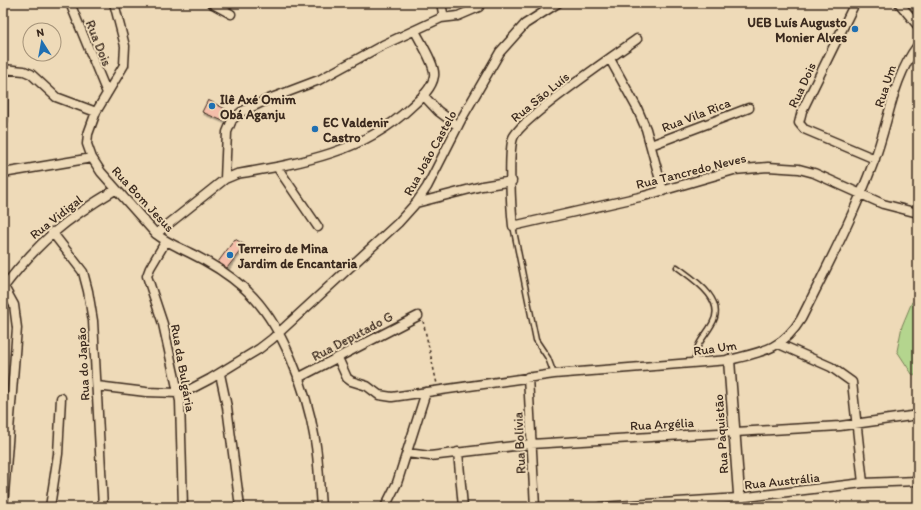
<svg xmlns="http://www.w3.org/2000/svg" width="921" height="510" viewBox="0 0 921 510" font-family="Itim,sans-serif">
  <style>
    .green { fill: #b4d58e; stroke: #788056 }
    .building { fill: #f5beaa; stroke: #3b2a1e; filter: url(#shadow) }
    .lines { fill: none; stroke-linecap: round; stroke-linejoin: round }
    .service-casing { stroke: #3b2a1e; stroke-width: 7 }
    .minor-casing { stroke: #3b2a1e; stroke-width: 11 }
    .tertiary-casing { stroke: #3b2a1e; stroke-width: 13 }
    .path { stroke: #3b2a1e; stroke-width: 1.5; stroke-dasharray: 3 3; stroke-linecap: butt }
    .service { stroke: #eedab8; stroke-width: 4 }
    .minor { stroke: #eedab8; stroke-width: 8 }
    .tertiary { stroke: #eedab8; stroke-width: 10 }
    .poi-dot { fill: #1f6fb2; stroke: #eedab8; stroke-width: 1.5 }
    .labels { text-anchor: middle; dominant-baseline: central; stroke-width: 4; stroke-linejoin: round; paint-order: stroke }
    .poi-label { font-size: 13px; font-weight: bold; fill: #3b2a1e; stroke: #eedab8; text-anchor: start }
    .street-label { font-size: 13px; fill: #3b2a1e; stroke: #eedab8 }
  </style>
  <defs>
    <filter id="shadow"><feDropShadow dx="1.5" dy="2.5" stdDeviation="0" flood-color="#0004"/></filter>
  </defs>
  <rect width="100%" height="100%" fill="#eedab8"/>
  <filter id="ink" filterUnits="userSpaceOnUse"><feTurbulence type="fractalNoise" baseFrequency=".025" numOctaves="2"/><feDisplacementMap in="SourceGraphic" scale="8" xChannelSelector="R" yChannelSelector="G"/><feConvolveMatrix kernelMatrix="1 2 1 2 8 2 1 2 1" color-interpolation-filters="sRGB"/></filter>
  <g filter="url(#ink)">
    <path class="green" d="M918,300V377L912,374L897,351L902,326L912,302Z"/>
    <path class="building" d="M208,100L229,111L223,121L202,112Z
      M235,239L245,245L227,268L218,262Z"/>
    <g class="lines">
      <defs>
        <path id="service" d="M513,226L536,340L548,358L554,374
          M677,267C693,279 727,300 712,324C703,340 696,342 695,362"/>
        <path id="minor" d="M70,3L107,93
          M114,3L125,46L124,65L96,112L88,134L87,144L92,158L101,172L156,234C166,242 178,247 190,253C209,262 228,274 244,288C282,321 307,391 315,440C319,462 319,485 321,507
          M211,3L231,14
          M855,3L802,111L799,123L804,129L875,159
          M899,3L918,26
          M441,18L458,16L479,7
          M637,39C615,55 520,119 513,138C508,153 511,208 513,226L644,196L734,170L768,167L799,169L814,173L883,204L918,213
          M610,59L637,108L646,129L663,191
          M3,66V121
          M3,69L24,71L31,74L56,97L96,112
          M423,95L438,111L458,126
          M651,145L749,108
          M277,167L318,227
          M3,173L92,158
          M225,179L227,132L232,120L241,112L269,99L319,80L383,45L441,18L443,13L441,3
          M416,203L482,186L512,181
          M52,232L83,272L88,291L93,321L103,507
          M156,234L225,179L237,174C300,163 363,153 411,107C420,99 432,89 434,76C436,66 420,41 415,31
          M166,241L150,268L147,276L163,324L180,401L183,507
          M3,288C38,242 66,219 115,190
          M779,344L831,367L852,382L863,483
          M338,358L347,378L351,381L367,386L379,395L392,397L554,374L729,360C762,352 783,349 801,319C827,267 854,215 874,161C889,122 892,79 918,45
          M220,374L227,407L240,507
          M528,377L535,507
          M298,378L418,316
          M97,386L146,392L178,393L185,392L210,379L259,349L272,339L398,223L416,203L427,187L462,118L500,52L525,24L558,3
          M458,452L463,507
          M407,453L430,456L531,444L840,426L918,415
          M3,507L17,328L14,305L4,287
          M50,507L58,454L61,398
          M385,507L397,483L426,392
          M601,507L739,498L863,483L918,481"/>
        <path id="tertiary" d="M729,360L740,507"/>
      </defs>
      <use href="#service" class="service-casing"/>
      <use href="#minor" class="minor-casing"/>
      <use href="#tertiary" class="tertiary-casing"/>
      <path class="path" d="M423,321L437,384"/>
      <use href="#service" class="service"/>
      <use href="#minor" class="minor"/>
      <use href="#tertiary" class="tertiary"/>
    </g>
  </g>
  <g class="poi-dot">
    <circle cx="855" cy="29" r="4"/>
    <circle cx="212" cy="106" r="4"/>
    <circle cx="315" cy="129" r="4"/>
    <circle cx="230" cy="255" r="4"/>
  </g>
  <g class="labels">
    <g class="poi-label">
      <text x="847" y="22" text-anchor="end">UEB Luís Augusto<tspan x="847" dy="15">Monier Alves</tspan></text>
      <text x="220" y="99">Ilê Axé Omim<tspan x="220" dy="15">Obá Aganju</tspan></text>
      <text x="323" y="122">EC Valdenir<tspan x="323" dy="15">Castro</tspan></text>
      <text x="238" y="248">Terreiro de Mina<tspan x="238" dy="15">Jardim de Encantaria</tspan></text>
    </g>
    <g class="street-label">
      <text transform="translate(99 43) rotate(68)">Rua Dois</text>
      <text transform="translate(802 85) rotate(-65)">Rua Dois</text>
      <text transform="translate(885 86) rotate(-72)">Rua Um</text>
      <text transform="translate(540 97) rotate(-39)">Rua São Luís</text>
      <text transform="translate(696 115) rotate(-21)">Rua Vila Rica</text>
      <text transform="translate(430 153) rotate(-61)">Rua João Castelo</text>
      <text transform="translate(691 171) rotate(-14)">Rua Tancredo Neves</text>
      <text transform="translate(143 199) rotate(47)">Rua Bom Jesus</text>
      <text transform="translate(56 217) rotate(-38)">Rua Vidigal</text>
      <text transform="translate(352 336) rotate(-28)">Rua Deputado G</text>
      <text transform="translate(715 348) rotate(-8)">Rua Um</text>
      <text transform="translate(83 364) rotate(-93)">Rua do Japão</text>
      <text transform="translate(183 368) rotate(80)">Rua da Bulgária</text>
      <text transform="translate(662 424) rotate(-3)">Rua Argélia</text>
      <text transform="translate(721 434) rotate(-94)">Rua Paquistão</text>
      <text transform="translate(519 443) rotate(-93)">Rua Bolívia</text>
      <text transform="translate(782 481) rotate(-6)">Rua Austrália</text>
    </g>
  </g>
  <rect width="921" height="510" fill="none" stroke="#eedab8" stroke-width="16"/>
  <rect x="8" y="8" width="905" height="494" fill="none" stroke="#3b2a1e" stroke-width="1.5" filter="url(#ink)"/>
  <g transform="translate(42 42) rotate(349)"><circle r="19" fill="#eedab8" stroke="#a6947a"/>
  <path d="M0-3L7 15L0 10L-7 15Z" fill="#1f6fb2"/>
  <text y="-6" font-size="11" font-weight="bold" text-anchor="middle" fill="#3b2a1e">N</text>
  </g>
</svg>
